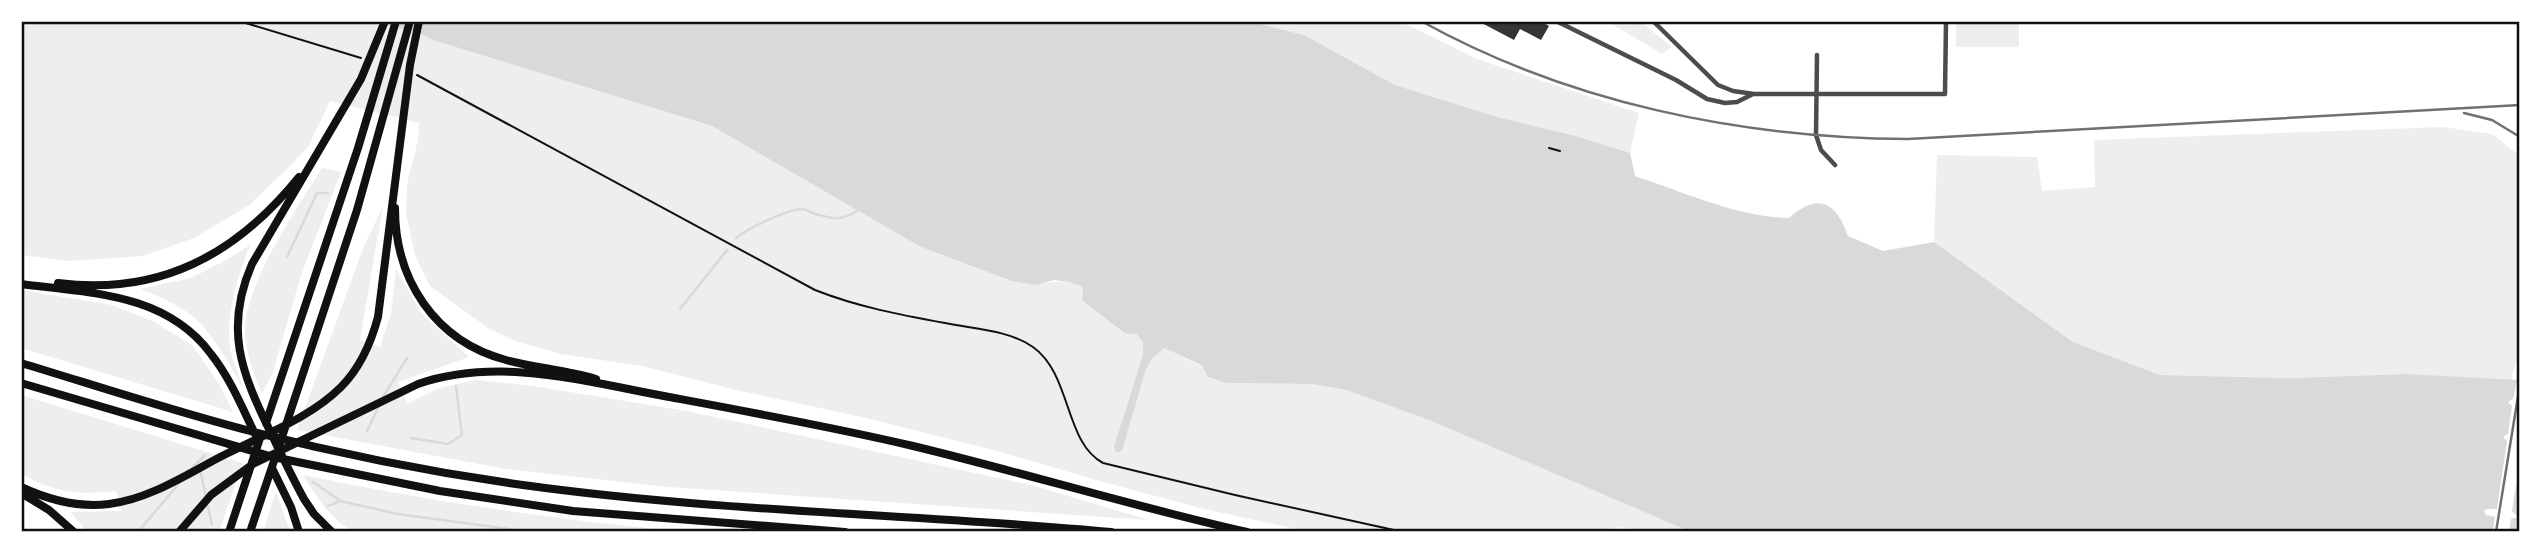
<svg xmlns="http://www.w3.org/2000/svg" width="2541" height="553" viewBox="0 0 2541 553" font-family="Jost,sans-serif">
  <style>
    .green { fill: #eee }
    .water { fill: #d9d9d9 }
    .pier { fill: #fff }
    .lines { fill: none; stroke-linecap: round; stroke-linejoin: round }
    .stream { stroke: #d9d9d9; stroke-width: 2.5 }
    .building { fill: #353535 }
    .path { stroke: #111; stroke-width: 2 }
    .minor { stroke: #4c4c4c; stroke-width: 4.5 }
    .motorway { stroke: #111; stroke-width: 8 }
    .rail { stroke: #707070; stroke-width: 2.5 }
    .neatline { fill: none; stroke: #111; stroke-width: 2.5 }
  </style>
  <rect width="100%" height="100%" fill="#fff"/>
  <path class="green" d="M21,21H365L416,32L433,40L712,126L919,246L1036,285C1054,280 1066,280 1083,287L1082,300L1124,334H1136L1143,342V355L1114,446L1123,448L1146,369L1151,360L1164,348L1201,366L1208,377L1226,383L1312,384L1346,390L1429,420L1691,532H1653L1617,527L1608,532H1310L1204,509L1096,480L1001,452L866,418L736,390L642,366L561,354L515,341L488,328L430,286L415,255L406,213L407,184L418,140L419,123L330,101L308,147L288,168L248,206L194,238L143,256L69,261L21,255Z
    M1248,21H1400L1477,59L1639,113L1630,153L1576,136L1501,118L1395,85L1304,35Z
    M1607,21H1640L1672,47L1662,54Z
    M1956,21H2019V47H1956Z
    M2443,127L2492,134L2520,156V347L2511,380L2407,374L2290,378L2160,375L2073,342L1934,242L1937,155L2037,157L2042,191L2095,187L2094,140Z
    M322,168L341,172L301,275L273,372L262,394C254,374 244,349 245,327C247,281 298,207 322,168Z
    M383,206L360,340L380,347L391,313L396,269L421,313L469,357L398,382L407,404L439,388L476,380L533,386L687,411L1031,485L1149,520L668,487L506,469L297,430L362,251Z
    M250,245C237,280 223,318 232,356C235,368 241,380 245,392C231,367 217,340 197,320C181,305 159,297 140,289L191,278L228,259Z
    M21,290L112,305L155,322L193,346L218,382L233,412L21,348Z
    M21,395L243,463L219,532H87L71,512L121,511L116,491C74,495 58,493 21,474Z
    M303,475C423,500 544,518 667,530L649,532H354C330,519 317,498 303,475Z
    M276,491L290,532H263Z"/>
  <path class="water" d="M365,21H1248L1304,35L1395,85L1501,118L1576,136L1630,153L1635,176C1684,192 1737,217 1789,218C1818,192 1836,202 1848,236L1883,251L1934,242L2073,342L2160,375L2290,378L2407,374L2520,380V532H1691L1429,420L1346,390L1312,384L1226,383L1208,377L1201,365L1164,348L1151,360L1146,369L1123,448L1120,452H1116L1114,446L1143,355V342L1136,334H1125L1082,300L1083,287L1069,282L1054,280L1036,285L1012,281L919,246L712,126L433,40L416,32Z"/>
  <path class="pier" d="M2518,377H2520V460L2512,511L2518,517L2511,519L2509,532H2493L2495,517L2486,515L2484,511L2487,509H2497L2507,441L2503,437L2508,434L2512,406L2508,402L2513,399Z"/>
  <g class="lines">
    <path class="stream" d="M736,238C747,229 788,209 802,209C805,209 809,211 812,213C833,219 839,222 859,210
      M287,257L317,193H328
      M680,309L727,250
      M383,397L407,358
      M367,431L379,406
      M411,438L448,444L462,435L456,386
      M192,468L205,455
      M200,469L206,497
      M313,482L339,500
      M207,503L212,524
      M328,506L340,501L398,514L509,529
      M138,532L181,481"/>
  </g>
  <path class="building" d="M1478,21H1540L1549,26L1541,40L1520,29L1514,40Z"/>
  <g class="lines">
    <path class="path" d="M239,21L361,58
      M417,75L815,290C858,307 901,315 945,323C973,329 1009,330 1033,347C1072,375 1064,442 1103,463L1235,495L1403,532
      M1549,148L1560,151"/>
    <path class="minor" d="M1556,21L1676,80L1707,99L1725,103L1737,102L1753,94
      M1653,21L1718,85L1733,91L1754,94H1945L1946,21
      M1817,55L1816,135L1821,150L1835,165"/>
    <path class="motorway" d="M395,208C395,280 435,341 506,360C536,368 566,370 596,379
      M58,283C159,296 236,255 299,177
      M21,284C90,293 166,293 211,354C230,378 242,407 255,434
      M21,363C97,386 173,411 250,431C340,454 431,472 523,485C717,512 915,514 1111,532
      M21,383L273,457L440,491L573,511L845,532
      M266,423L358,148L396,21
      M280,443L357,210L410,21
      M272,468L291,507L299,532
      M21,487C49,500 78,508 109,504C151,499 190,472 226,454C265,434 310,418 341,387C360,368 371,343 378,317L410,65L419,21
      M21,493L49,510L74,532
      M179,532L211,495L253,464L418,384C500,356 586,382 669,397C750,412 832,427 913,446C1025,473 1135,507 1247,532
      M229,532L261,435
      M250,532L276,455
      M332,532L314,514L304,499C292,477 281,454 270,431C241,372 224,328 252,264L361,79L385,21"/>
    <path class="rail" d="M1421,21C1569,103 1741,138 1908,139L2520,105
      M2464,113L2492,120L2520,137
      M2496,532L2520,384"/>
  </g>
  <rect width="2541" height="553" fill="none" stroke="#ffffff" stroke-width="46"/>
  <rect x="23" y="23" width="2495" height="507" class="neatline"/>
</svg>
